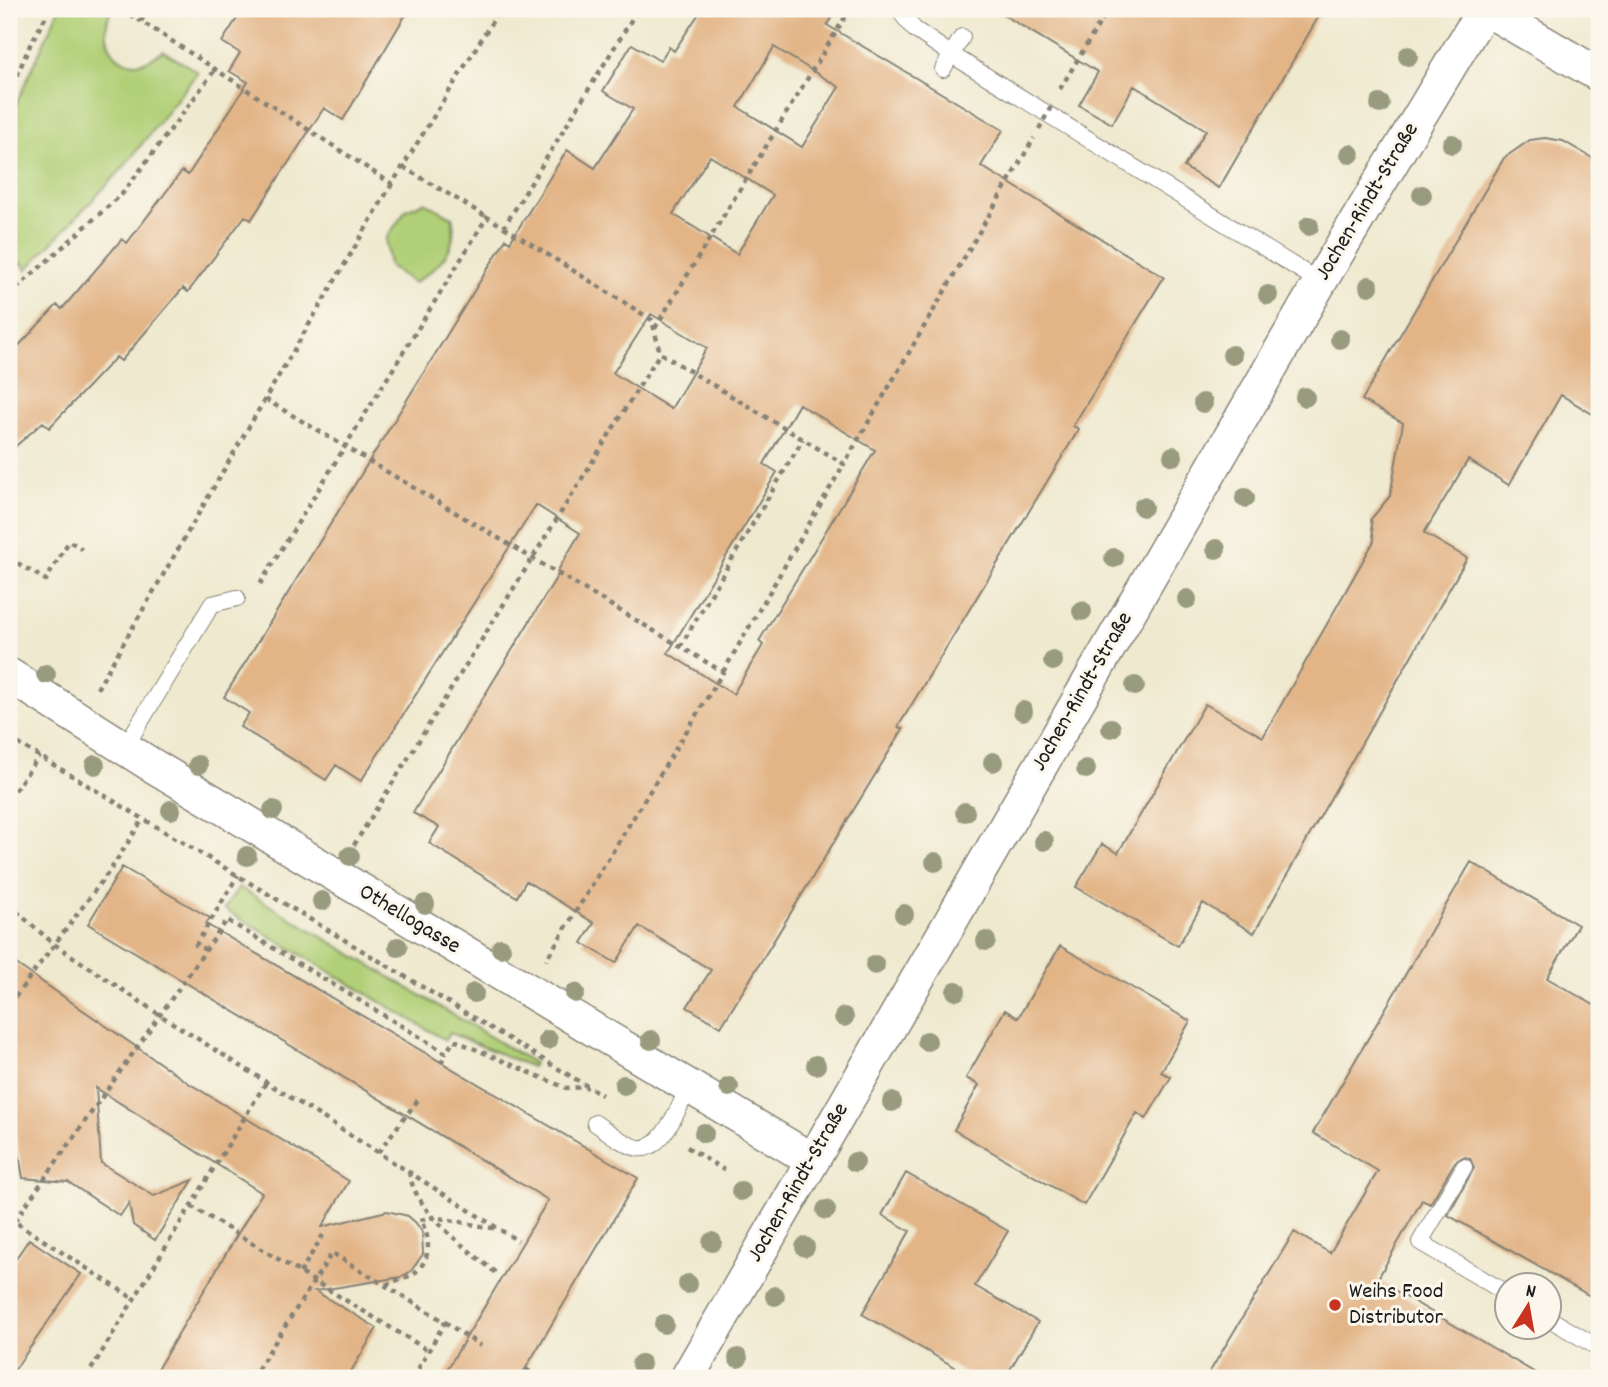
<svg xmlns="http://www.w3.org/2000/svg" width="1608" height="1387" viewBox="0 0 1608 1387" font-family="Dekko,sans-serif">
  <style>
    .green { fill: #b0cf76; stroke: #667649; stroke-width: 2 }
    .building { fill: #e2b486; fill-rule: evenodd }
    .lines { fill: none; stroke-linecap: round; stroke-linejoin: round }
    .lane-casing { stroke: #868276; stroke-width: 18 }
    .street-casing { stroke: #868276; stroke-width: 36 }
    .path { stroke: #868276; stroke-width: 4.5; stroke-dasharray: 5 5; stroke-linecap: butt }
    .lane { stroke: #fff; stroke-width: 16 }
    .street { stroke: #fff; stroke-width: 33 }
    .path-bridge { stroke: #868276; stroke-width: 4.5; stroke-dasharray: 5 5; stroke-linecap: butt }
    .tree { fill: #989b7e }
    .poi-dot { fill: #c8321e; stroke: #fbf7ec; stroke-width: 2.5 }
    .labels { text-anchor: middle; dominant-baseline: central; stroke-width: 6; stroke-linejoin: round; paint-order: stroke }
    .street-label { font-size: 23px; fill: #1c1c1c; stroke: #fbf7ec }
    .poi-label { font-size: 23px; fill: #1c1c1c; stroke: #fbf7ec; text-anchor: start }
  </style>
  <rect width="100%" height="100%" fill="#fbf7ec"/>
  <filter id="ink" filterUnits="userSpaceOnUse"><feTurbulence type="fractalNoise" baseFrequency=".0143" numOctaves="2"/><feDisplacementMap in="SourceGraphic" scale="14" xChannelSelector="R" yChannelSelector="G"/><feConvolveMatrix kernelMatrix="1 2 1 2 8 2 1 2 1" color-interpolation-filters="sRGB"/></filter>
  <filter id="wash" filterUnits="userSpaceOnUse"><feTurbulence type="fractalNoise" baseFrequency=".00686" numOctaves="4" result="noise"/><feDisplacementMap in="SourceGraphic" scale="28" xChannelSelector="R" yChannelSelector="G"/><feGaussianBlur stdDeviation="1.57" result="paint"/><feColorMatrix in="noise" values="0 0 0 0 0 0 0 0 0 0 0 0 0 0 0 0 0 1.4 0 .05"/><feComposite in="paint" operator="in"/></filter>
  <g filter="url(#wash)">
    <rect width="100%" height="100%" fill="#efe9cf"/>
    <path class="green" d="M59,9H104L110,13C100,36 112,69 143,62C150,61 158,54 163,51L198,72L123,168L26,270L22,262L9,275V120Z
      M424,202L452,217C460,248 438,268 414,283L389,266L386,239L406,210Z
      M239,887L534,1063L532,1067L450,1033L445,1040L224,909Z"/>
    <g id="blocks">
      <path class="building" d="M243,9H409L343,120L324,108L251,220L245,216L188,292L183,288L121,361L116,357L49,428L43,422L9,452V356L57,305L62,309L122,239L127,243L182,171L188,175L205,149L248,82L229,71L240,53L222,42Z
        M702,9H837L827,25L1003,130L981,166L1164,277L1073,426L1079,429L898,727L903,729L721,1027L687,1007L711,970L639,926L616,963L582,943L594,923L526,881L517,897L429,843L439,827L413,813L559,573L557,572L580,533L536,505L361,781L336,765L326,780L240,727L249,713L224,697L506,239L510,242L567,150L595,168L633,109L603,91L632,44L660,61L669,47L674,51ZM774,47L839,87L802,147L738,107ZM710,156L773,195L737,254L673,214ZM651,314L707,348L671,409L613,373ZM799,404L875,450L759,641L763,645L733,694L668,653L777,472L764,464Z
        M994,9H1323L1219,188L1184,167L1206,130L1134,86L1112,124L1079,105L1098,72Z
        M1545,138L1563,141L1599,162V418L1561,395L1509,485L1468,460L1424,533L1467,558L1254,933L1203,903L1178,946L1076,887L1102,844L1118,853L1205,704L1263,737L1374,541L1371,519L1390,496L1403,423L1362,400L1504,158L1530,140Z
        M1471,862L1578,925L1547,978L1599,1008V1301L1448,1215L1474,1168L1470,1158L1463,1157L1455,1162L1430,1204L1422,1200L1377,1280L1544,1378H1206L1294,1232L1330,1253L1378,1171L1313,1133Z
        M122,867L210,918L206,924L638,1178L520,1378H442L548,1200L88,924Z
        M1060,946L1190,1021L1161,1072L1171,1077L1146,1119L1137,1113L1084,1205L954,1130L979,1085L966,1078L1005,1010L1018,1018Z
        M9,959L190,1084L349,1181L322,1227L387,1211L408,1216L416,1223L422,1232L423,1254L411,1271L401,1277L315,1291L377,1328L347,1378H152L262,1193L96,1088L101,1163L154,1196L193,1180L155,1240L133,1225L129,1203L120,1216L68,1182L23,1178L9,1098Z
        M906,1173L1008,1231L975,1286L1038,1322L1005,1378H974L862,1314L910,1231L882,1215Z
        M29,1239L81,1274L9,1378V1269Z"/>
    </g>
  </g>
  <g filter="url(#ink)">
    <use href="#blocks" fill-opacity="0" stroke="#868276" stroke-width="2"/>
    <g class="lines">
      <defs>
        <path id="lane" d="M898,9L914,29L952,55L1320,282
          M943,69L962,37
          M125,747L212,604L237,598
          M595,1123C607,1131 624,1145 638,1148C663,1152 679,1105 689,1088
          M1464,1167L1420,1242L1506,1293
          M1548,1318L1599,1348"/>
        <path id="street" d="M1486,9L1599,75
          M9,675L150,764L812,1160
          M687,1378L1320,282L1484,9"/>
      </defs>
      <use href="#lane" class="lane-casing"/>
      <use href="#street" class="street-casing"/>
      <path class="path" d="M121,9L141,21
        M149,9L141,21L392,184L500,9
        M1060,89L1108,9
        M9,94L30,45L50,9
        M403,167L487,217
        M392,184L265,399L723,672L546,960
        M504,227L652,320L660,353L844,464L1034,138
        M9,295L123,193L215,70
        M655,328L850,9
        M9,558L46,580L69,541L82,549
        M260,584L487,217L504,227L638,9
        M680,647L803,439
        M723,672L844,464
        M97,689L265,399
        M9,738L602,1095
        M9,799L39,756
        M354,845L660,353
        M9,905L54,944L160,1015L518,1241
        M206,950L196,945L238,875
        M9,1005L111,869L143,819
        M441,1063L446,1053
        M687,1147L724,1170
        M378,1152L418,1100
        M409,1172C416,1215 467,1247 498,1275
        M191,1206L429,1351
        M9,1218L134,1299
        M9,1229L227,920L446,1053L454,1040L566,1088L588,1087
        M300,1273L323,1235
        M386,1285C393,1281 400,1280 407,1277C431,1267 433,1239 420,1220L434,1217L497,1229
        M445,1322L481,1346
        M526,1369L538,1378
        M86,1378L265,1084
        M252,1378L332,1253L445,1322L413,1378"/>
      <use href="#lane" class="lane"/>
      <use href="#street" class="street"/>
      <path class="path-bridge" d="M1039,129L1053,103"/>
    </g>
    <g class="tree">
      <circle cx="1408" cy="56" r="10"/>
      <circle cx="1380" cy="104" r="10"/>
      <circle cx="1452" cy="144" r="10"/>
      <circle cx="1350" cy="154" r="10"/>
      <circle cx="1422" cy="195" r="10"/>
      <circle cx="1309" cy="226" r="10"/>
      <circle cx="1369" cy="286" r="10"/>
      <circle cx="1268" cy="295" r="10"/>
      <circle cx="1340" cy="339" r="10"/>
      <circle cx="1232" cy="355" r="10"/>
      <circle cx="1305" cy="397" r="10"/>
      <circle cx="1203" cy="403" r="10"/>
      <circle cx="1173" cy="456" r="10"/>
      <circle cx="1245" cy="498" r="10"/>
      <circle cx="1143" cy="507" r="10"/>
      <circle cx="1216" cy="549" r="10"/>
      <circle cx="1114" cy="558" r="10"/>
      <circle cx="1187" cy="599" r="10"/>
      <circle cx="1082" cy="611" r="10"/>
      <circle cx="1053" cy="661" r="10"/>
      <circle cx="46" cy="674" r="10"/>
      <circle cx="1135" cy="686" r="10"/>
      <circle cx="1023" cy="711" r="10"/>
      <circle cx="1111" cy="728" r="10"/>
      <circle cx="993" cy="762" r="10"/>
      <circle cx="95" cy="765" r="10"/>
      <circle cx="198" cy="765" r="10"/>
      <circle cx="1086" cy="769" r="10"/>
      <circle cx="171" cy="810" r="10"/>
      <circle cx="273" cy="810" r="10"/>
      <circle cx="965" cy="812" r="10"/>
      <circle cx="1044" cy="841" r="10"/>
      <circle cx="247" cy="856" r="10"/>
      <circle cx="350" cy="856" r="10"/>
      <circle cx="935" cy="862" r="10"/>
      <circle cx="322" cy="901" r="10"/>
      <circle cx="425" cy="904" r="10"/>
      <circle cx="904" cy="914" r="10"/>
      <circle cx="986" cy="941" r="10"/>
      <circle cx="398" cy="947" r="10"/>
      <circle cx="501" cy="948" r="10"/>
      <circle cx="875" cy="965" r="10"/>
      <circle cx="956" cy="991" r="10"/>
      <circle cx="474" cy="993" r="10"/>
      <circle cx="575" cy="993" r="10"/>
      <circle cx="844" cy="1017" r="10"/>
      <circle cx="548" cy="1040" r="10"/>
      <circle cx="651" cy="1040" r="10"/>
      <circle cx="927" cy="1041" r="10"/>
      <circle cx="816" cy="1065" r="10"/>
      <circle cx="624" cy="1085" r="10"/>
      <circle cx="729" cy="1087" r="10"/>
      <circle cx="892" cy="1102" r="10"/>
      <circle cx="704" cy="1133" r="10"/>
      <circle cx="855" cy="1162" r="10"/>
      <circle cx="741" cy="1191" r="10"/>
      <circle cx="826" cy="1210" r="10"/>
      <circle cx="712" cy="1242" r="10"/>
      <circle cx="805" cy="1247" r="10"/>
      <circle cx="688" cy="1284" r="10"/>
      <circle cx="775" cy="1296" r="10"/>
      <circle cx="664" cy="1324" r="10"/>
      <circle cx="738" cy="1358" r="10"/>
      <circle cx="641" cy="1364" r="10"/>
    </g>
  </g>
  <circle class="poi-dot" cx="1335" cy="1305" r="7"/>
  <g class="labels">
    <g class="street-label">
      <text transform="translate(1368 202) rotate(-59)">Jochen-Rindt-Straße</text>
      <text transform="translate(1083 692) rotate(-60)">Jochen-Rindt-Straße</text>
      <text transform="translate(409 920) rotate(31)">Othellogasse</text>
      <text transform="translate(799 1183) rotate(-60)">Jochen-Rindt-Straße</text>
    </g>
    <g class="poi-label">
      <text x="1349" y="1292">Weihs Food<tspan x="1349" dy="26">Distributor</tspan></text>
    </g>
  </g>
  <rect width="1608" height="1387" fill="none" stroke="#fbf7ec" stroke-width="35"/>
  <g transform="translate(1528 1306) rotate(11)"><circle r="33" fill="#fbf7ec" stroke="#a29f99" stroke-width="2"/>
  <path d="M0-5L12 26L0 18L-12 26Z" fill="#c8321e"/>
  <text y="-10" font-size="19" font-weight="bold" text-anchor="middle" fill="#1c1c1c">N</text>
  </g>
</svg>
